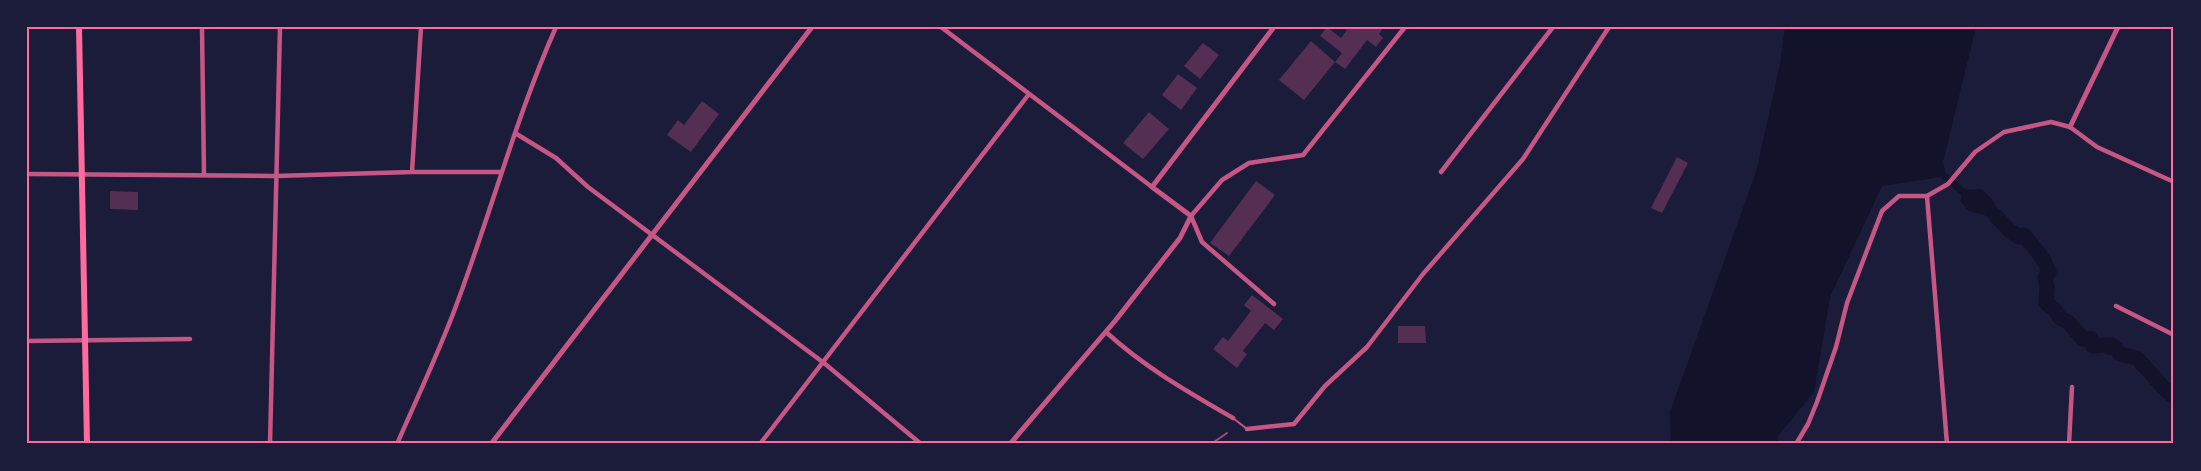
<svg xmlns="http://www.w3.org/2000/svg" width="2201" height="471" viewBox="0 0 2201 471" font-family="Lato,sans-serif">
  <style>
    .water { fill: #12122b }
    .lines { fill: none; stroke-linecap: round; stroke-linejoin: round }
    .river { stroke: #12122b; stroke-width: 15 }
    .building { fill: #542f53 }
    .service { stroke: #c65784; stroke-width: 2 }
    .minor { stroke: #c65784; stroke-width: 4.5 }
    .tertiary { stroke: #c65784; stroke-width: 5 }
    .secondary { stroke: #ff6b9d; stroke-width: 6 }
    .rail { stroke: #a44b75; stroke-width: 2 }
    .neatline { fill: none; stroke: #ff6b9d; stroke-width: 2 }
  </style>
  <rect width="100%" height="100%" fill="#1b1b3a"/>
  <path class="water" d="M1785,27H1976L1943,162L1945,172L1966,190L1982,189L1994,202L2009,230L1999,222L1984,215L1969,211L1960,201L1962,196L1941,177L1882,186L1830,297L1814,392L1778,436L1777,444H1671L1670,412L1756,172L1780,64Z"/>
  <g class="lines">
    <path class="river" d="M1996,216L2009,230L2019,237L2024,235C2033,246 2045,259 2049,272L2045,277L2047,288L2046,303L2055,310L2060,318L2068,322L2083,339H2091L2093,346L2106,345L2108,347L2111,345L2116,348L2120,354L2137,358L2163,387L2174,397"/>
  </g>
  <path class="building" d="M1327,27L1341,38L1347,30L1343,27H1384L1379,34L1383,38L1376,47L1367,40L1345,69L1335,62L1342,53L1320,36Z
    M1311,41L1335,62L1304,100L1279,80Z
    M1203,43L1219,55L1200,79L1184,66Z
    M1178,74L1197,88L1181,110L1162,95Z
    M702,101L719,114L691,152L667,135L678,120L684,125Z
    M1149,112L1169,129L1143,159L1123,143Z
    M1677,157L1688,163L1662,213L1651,208Z
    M1256,181L1275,195L1229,256L1210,243Z
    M110,191L138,192V210L110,209Z
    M1252,295L1283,319L1274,330L1265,323L1243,351L1247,354L1237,368L1213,349L1223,337L1228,341L1251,311L1244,305Z
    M1398,326H1425L1426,343H1398Z"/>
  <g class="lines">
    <path class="service" d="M1233,418L1247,429"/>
    <path class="minor" d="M202,27L204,175
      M941,27L1152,187
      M515,133L556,158L588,187L824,363L921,444
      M412,172L421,27
      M1441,172L1553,27
      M27,174L275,176L412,172H501
      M1927,196L1947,444
      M1274,304L1202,242L1191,216L1222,180L1249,163L1303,155L1405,27
      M2116,306L2174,335
      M1106,332C1144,367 1188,392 1233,418
      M27,341L190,339
      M1247,429L1294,424L1325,386L1367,347L1423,274L1523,159L1609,27
      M270,444L280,27
      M397,444C417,398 439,352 456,306C491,213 516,117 556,27
      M760,444L1029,94
      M1796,444L1808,424L1817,402L1836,347L1847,303L1882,211L1899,196H1927L1948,184L1975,152L2004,132L2051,122L2070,127L2097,147L2174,182
      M2069,444L2072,387"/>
    <path class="tertiary" d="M2070,127L2118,27
      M491,444L812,27
      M1010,444L1115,321L1180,238L1191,216L1152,187L1274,27"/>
    <path class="secondary" d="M79,27L87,444"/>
    <path class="rail" d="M1211,444L1227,433"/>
  </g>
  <rect width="2201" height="471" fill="none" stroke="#1b1b3a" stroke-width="57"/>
  <rect x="28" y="28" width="2144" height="414" class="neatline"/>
</svg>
